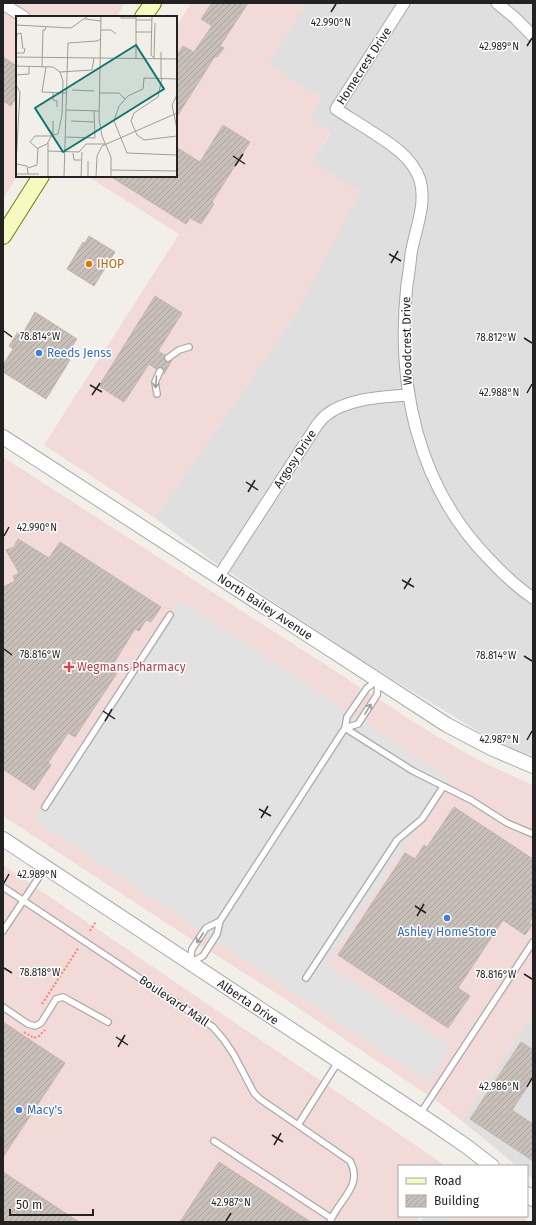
<svg xmlns="http://www.w3.org/2000/svg" width="536" height="1225" viewBox="0 0 536 1225" font-family="'Fira Sans',sans-serif">
  <style>
    .residential { fill: #e0dfdf }
    .commercial { fill: #f2dad9 }
    .parking { fill: #e2e2e2 }
    .building { fill: url(#building-hatch); stroke: #c4b6ab }
    .lines { fill: none; stroke-linecap: round; stroke-linejoin: round }
    .service-casing { stroke: #a9a9a9; stroke-width: 8 }
    .minor-casing { stroke: #a9a9a9; stroke-width: 13 }
    .tertiary-casing { stroke: #a9a9a9; stroke-width: 16 }
    .secondary-casing { stroke: #707d05; stroke-width: 18 }
    .path { stroke: #fa8072; stroke-width: 2; stroke-dasharray: 2 2; stroke-linecap: butt }
    .service { stroke: #fff; stroke-width: 5.5 }
    .minor { stroke: #fff; stroke-width: 11 }
    .tertiary { stroke: #fff; stroke-width: 14 }
    .secondary { stroke: #f7fabf; stroke-width: 16 }
    .oneway { stroke: #9c9c9c }
    .ticks { fill: none; stroke: #222; stroke-width: 1.5 }
    .food-dot { fill: #e8710a; stroke: #fff; stroke-width: 1.5 }
    .shop-dot { fill: #3f7fe0; stroke: #fff; stroke-width: 1.5 }
    .health-dot { fill: #e0444e; stroke: #fff; stroke-width: 1.5 }
    .labels { text-anchor: middle; dominant-baseline: central; stroke-width: 3; stroke-linejoin: round; paint-order: stroke }
    .street-label { font-size: 12px; fill: #222; stroke: #fff }
    .food-label { font-size: 12px; fill: #c56008; stroke: #fff; text-anchor: start }
    .shop-label { font-size: 12px; fill: #366cbe; stroke: #fff; text-anchor: start }
    .health-label { font-size: 12px; fill: #be3a42; stroke: #fff; text-anchor: start }
    .inset-road { fill: none; stroke: #9f9d99; stroke-width: 1 }
    .view { fill: #0f766e; fill-opacity: 0.15; stroke: #0f766e; stroke-width: 2 }
    .inset-edge { fill: none; stroke: #222; stroke-width: 2 }
    .ticks-label { font-size: 10px; text-anchor: middle; fill: #222; stroke: #fff; stroke-width: 3; stroke-linejoin: round; paint-order: stroke }
  </style>
  <defs>
    <pattern id="building-hatch" width="6" height="6" patternUnits="userSpaceOnUse"><rect width="6" height="6" fill="#c7bfb8"/><path d="M-1 1l2-2M0 6l6-6M5 7l2-2" fill="none" stroke="#aba49e"/></pattern>
  </defs>
  <rect width="100%" height="100%" fill="#f2efe9"/>
  <path class="residential" d="M307,3H533V756L494,741L358,658L211,560L155,518L294,317L359,192L312,161L331,132L310,118L322,99L268,64Z
    M533,1013V1179L527,1174V1166H517L462,1121Z
    M424,1216H447L454,1222H420Z"/>
  <path class="commercial" d="M3,3H125L116,17H17V176L3,199Z
    M191,3H307L268,64L322,99L310,118L331,131L312,161L360,192L294,317L155,518L44,445L179,234L87,176H176V27Z
    M3,457L431,733L482,762L533,785V1013L462,1121L438,1102L282,997L177,930L3,816Z
    M3,865L446,1166H399V1216H421L417,1222H3Z
    M447,1216H526L527,1219L525,1222H454Z"/>
  <path class="parking" d="M180,600L450,779L327,964L451,1047L428,1082L34,820Z"/>
  <path class="building" d="M212,3H248L220,46L224,48L217,57L215,56L176,118V57L183,46L194,52L212,26L201,19Z
    M3,57L17,66V96L11,106L3,101Z
    M223,125L250,142L212,202L214,204L201,224L190,218L186,224L110,176H176V147L200,162Z
    M89,236L115,252L94,286L67,269L83,242L85,243Z
    M155,296L182,313L158,351L165,355L164,359L166,362H169L172,360L164,374V370L162,367H159L156,369L149,364L124,402L99,386Z
    M35,312L77,339L65,357L70,360L46,399L3,372V365L13,349L9,346L18,332L22,335Z
    M18,539L49,558L60,542L161,607L151,622L146,620L139,631L135,629L110,669L117,673L75,737L68,733L48,763L51,765L34,790L3,769V587L15,581L13,576L19,573L6,550L14,547Z
    M454,807L533,859V916L529,923L532,925L525,935L503,920L458,988L470,996L448,1028L338,955L405,853L415,859L424,845L427,847Z
    M3,1022L65,1063L3,1157Z
    M521,1042L533,1050V1078L512,1110L533,1124V1161L470,1119Z
    M219,1162L311,1222H180Z
    M3,1172L79,1222H3Z"/>
  <g class="lines">
    <defs>
      <path id="service" d="M168,358L179,350L189,347
        M157,394L155,382L160,371
        M345,728L413,771L471,800L507,823L533,834
        M345,728L358,724L377,695L378,681
        M45,807L170,615
        M3,887L213,1027L224,1040L234,1055L254,1093L260,1099L350,1161C364,1186 338,1200 330,1222
        M3,931L45,868
        M190,962L192,949L206,928L220,921
        M192,962L203,956L217,934L220,921L345,728L347,717L367,688L378,680
        M306,978L397,840L422,819L443,787
        M3,1007L28,1024L35,1026L41,1023L56,999L63,997L108,1022
        M420,1114L533,942
        M298,1125L338,1062
        M214,1141L331,1218"/>
      <path id="minor" d="M404,3L336,109C348,117 360,124 372,132C391,144 412,157 420,180C427,204 415,230 411,254C410,264 409,274 407,284C396,385 417,486 490,560C503,574 517,587 533,598
        M497,3L515,18L533,36
        M3,4L24,17
        M219,576L317,425C320,422 322,418 325,416C346,398 383,397 408,395"/>
      <path id="tertiary" d="M3,437L447,725L491,748L533,766
        M3,839L434,1124L466,1146L492,1166
        M527,1194L533,1199"/>
      <path id="secondary" d="M143,17L153,3
        M3,236L41,176"/>
    </defs>
    <use href="#service" class="service-casing"/>
    <use href="#minor" class="minor-casing"/>
    <use href="#tertiary" class="tertiary-casing"/>
    <use href="#secondary" class="secondary-casing"/>
    <path class="path" d="M90,931L96,921
      M42,1004L79,947
      M24,1032L34,1038L39,1036L45,1030"/>
    <use href="#service" class="service"/>
    <use href="#minor" class="minor"/>
    <use href="#tertiary" class="tertiary"/>
    <use href="#secondary" class="secondary"/>
  </g>
  <defs><path id="oneway-shaft" d="M-6 0H5M1.5-3L5.5 0L1.5 3" fill="none" stroke-width="1.6" stroke-linecap="round" stroke-linejoin="round"/></defs>
  <g class="oneway">
    <use href="#oneway-shaft" transform="translate(156 382) rotate(95)"/>
    <use href="#oneway-shaft" transform="translate(368 709) rotate(-58)"/>
    <use href="#oneway-shaft" transform="translate(200 938) rotate(123)"/>
  </g>
  <path class="ticks" d="M331,12L336,4M527,46L532,38M233,156L245,164M235,166L243,154M389,254L401,261M391,263L398,251M4,331L12,337M524,338L532,343M90,385L102,392M527,393L532,384M92,395L100,383M246,482L258,490M248,492L255,480M4,536L9,527M402,580L414,587M404,589L411,578M4,649L12,655M524,656L532,661M103,711L115,719M105,721L112,709M527,740L532,731M259,809L271,816M261,818L268,806M4,883L9,874M415,906L426,913M417,916L424,904M4,968L12,973M524,974L532,979M116,1037L128,1045M118,1047L125,1035M527,1087L532,1078M272,1135L283,1142M274,1145L281,1133M226,1221L231,1213"/>
  <circle class="food-dot" cx="89" cy="264" r="4"/>
  <g class="shop-dot">
    <circle cx="39" cy="353" r="4"/>
    <circle cx="447" cy="918" r="4"/>
    <circle cx="19" cy="1110" r="4"/>
  </g>
  <path class="health-dot" d="M67 661h4v4h4v4h-4v4h-4v-4h-4v-4h4z"/>
  <g class="labels">
    <g class="street-label">
      <text transform="translate(364 66) rotate(-57)">Homecrest Drive</text>
      <text transform="translate(407 341) rotate(-91)">Woodcrest Drive</text>
      <text transform="translate(295 459) rotate(-57)">Argosy Drive</text>
      <text transform="translate(265 607) rotate(33)">North Bailey Avenue</text>
      <text transform="translate(174 1001) rotate(34)">Boulevard Mall</text>
      <text transform="translate(248 1002) rotate(34)">Alberta Drive</text>
    </g>
    <g class="food-label">
      <text x="97" y="264">IHOP</text>
    </g>
    <g class="shop-label">
      <text x="47" y="353">Reeds Jenss</text>
      <text x="447" y="932" text-anchor="middle">Ashley HomeStore</text>
      <text x="27" y="1110">Macy's</text>
    </g>
    <g class="health-label">
      <text x="77" y="667">Wegmans Pharmacy</text>
    </g>
  </g>
  <g transform="translate(16 16)">
    <rect width="161" height="161" fill="#f2efe9"/>
    <path class="inset-road" d="M85,0L83,103L86,120L95,141V161M105,0V2H120M136,0L135,39L138,42M69,3L85,5M120,4H136M0,9L55,12L72,0M85,14H95L100,18M120,16H135M0,28L1,18L5,17L7,33M0,37H8L9,32M0,41L161,43M120,42V0M138,42L139,7M0,50L37,51L44,56L47,65L46,99L42,118L36,119L31,128L22,132L21,149L12,152M26,50L27,14H29L30,11M30,51L26,76L51,77M44,56L76,54L78,42M0,59L13,58V50M145,62V36M146,62L142,81L118,97L115,105L121,119L128,124L161,120M161,63L128,62L127,73L112,80L103,90L98,105L111,137L161,139M0,69L4,76L0,148M56,74L78,75M37,77V84L41,85V91M84,77H103L109,83M161,79L156,89L161,113M50,94L83,95M55,105L78,106M37,119V105M50,121L79,122L78,95M22,133L14,126L19,120H35M32,135L63,136L70,128H89M57,137L58,144H65M0,148L11,150L12,158M95,154L161,155M0,158H23M0,161H22M32,161V127M48,161L52,27L81,25L85,23M65,161L66,136M72,161V145M80,161L81,140L86,130L161,97"/>
    <path class="view" d="M120,29L148,73L47,136L19,92Z"/>
    <rect width="161" height="161" class="inset-edge"/>
  </g>
  <g class="ticks-label">
    <text x="331" y="26">42.990°N</text>
    <text x="499" y="50">42.989°N</text>
    <text x="40" y="340">78.814°W</text>
    <text x="496" y="341">78.812°W</text>
    <text x="499" y="396">42.988°N</text>
    <text x="37" y="531">42.990°N</text>
    <text x="40" y="658">78.816°W</text>
    <text x="496" y="659">78.814°W</text>
    <text x="499" y="743">42.987°N</text>
    <text x="37" y="878">42.989°N</text>
    <text x="40" y="976">78.818°W</text>
    <text x="496" y="978">78.816°W</text>
    <text x="499" y="1090">42.986°N</text>
    <text x="231" y="1206">42.987°N</text>
  </g>
  <rect width="536" height="1225" fill="none" stroke="#222222" stroke-width="8"/>
  <rect x="398" y="1165" width="130" height="52" fill="#ffffff" stroke="#a7a7a7"/>
  <rect x="406" y="1178" width="20" height="6" fill="#f7fabf" stroke="#a7a7a7"/>
  <text x="434" y="1185" font-size="12" fill="#222222">Road</text>
  <rect x="406" y="1195" width="20" height="12" fill="url(#building-hatch)" stroke="#a7a7a7"/>
  <text x="434" y="1205" font-size="12" fill="#222222">Building</text>
  <path d="M10 1209v6h83v-6" fill="none" stroke="#222222" stroke-width="2"/>
  <text x="16" y="1209" font-size="12" fill="#222222" stroke="#ffffff" stroke-width="3" paint-order="stroke">50 m</text>
</svg>
